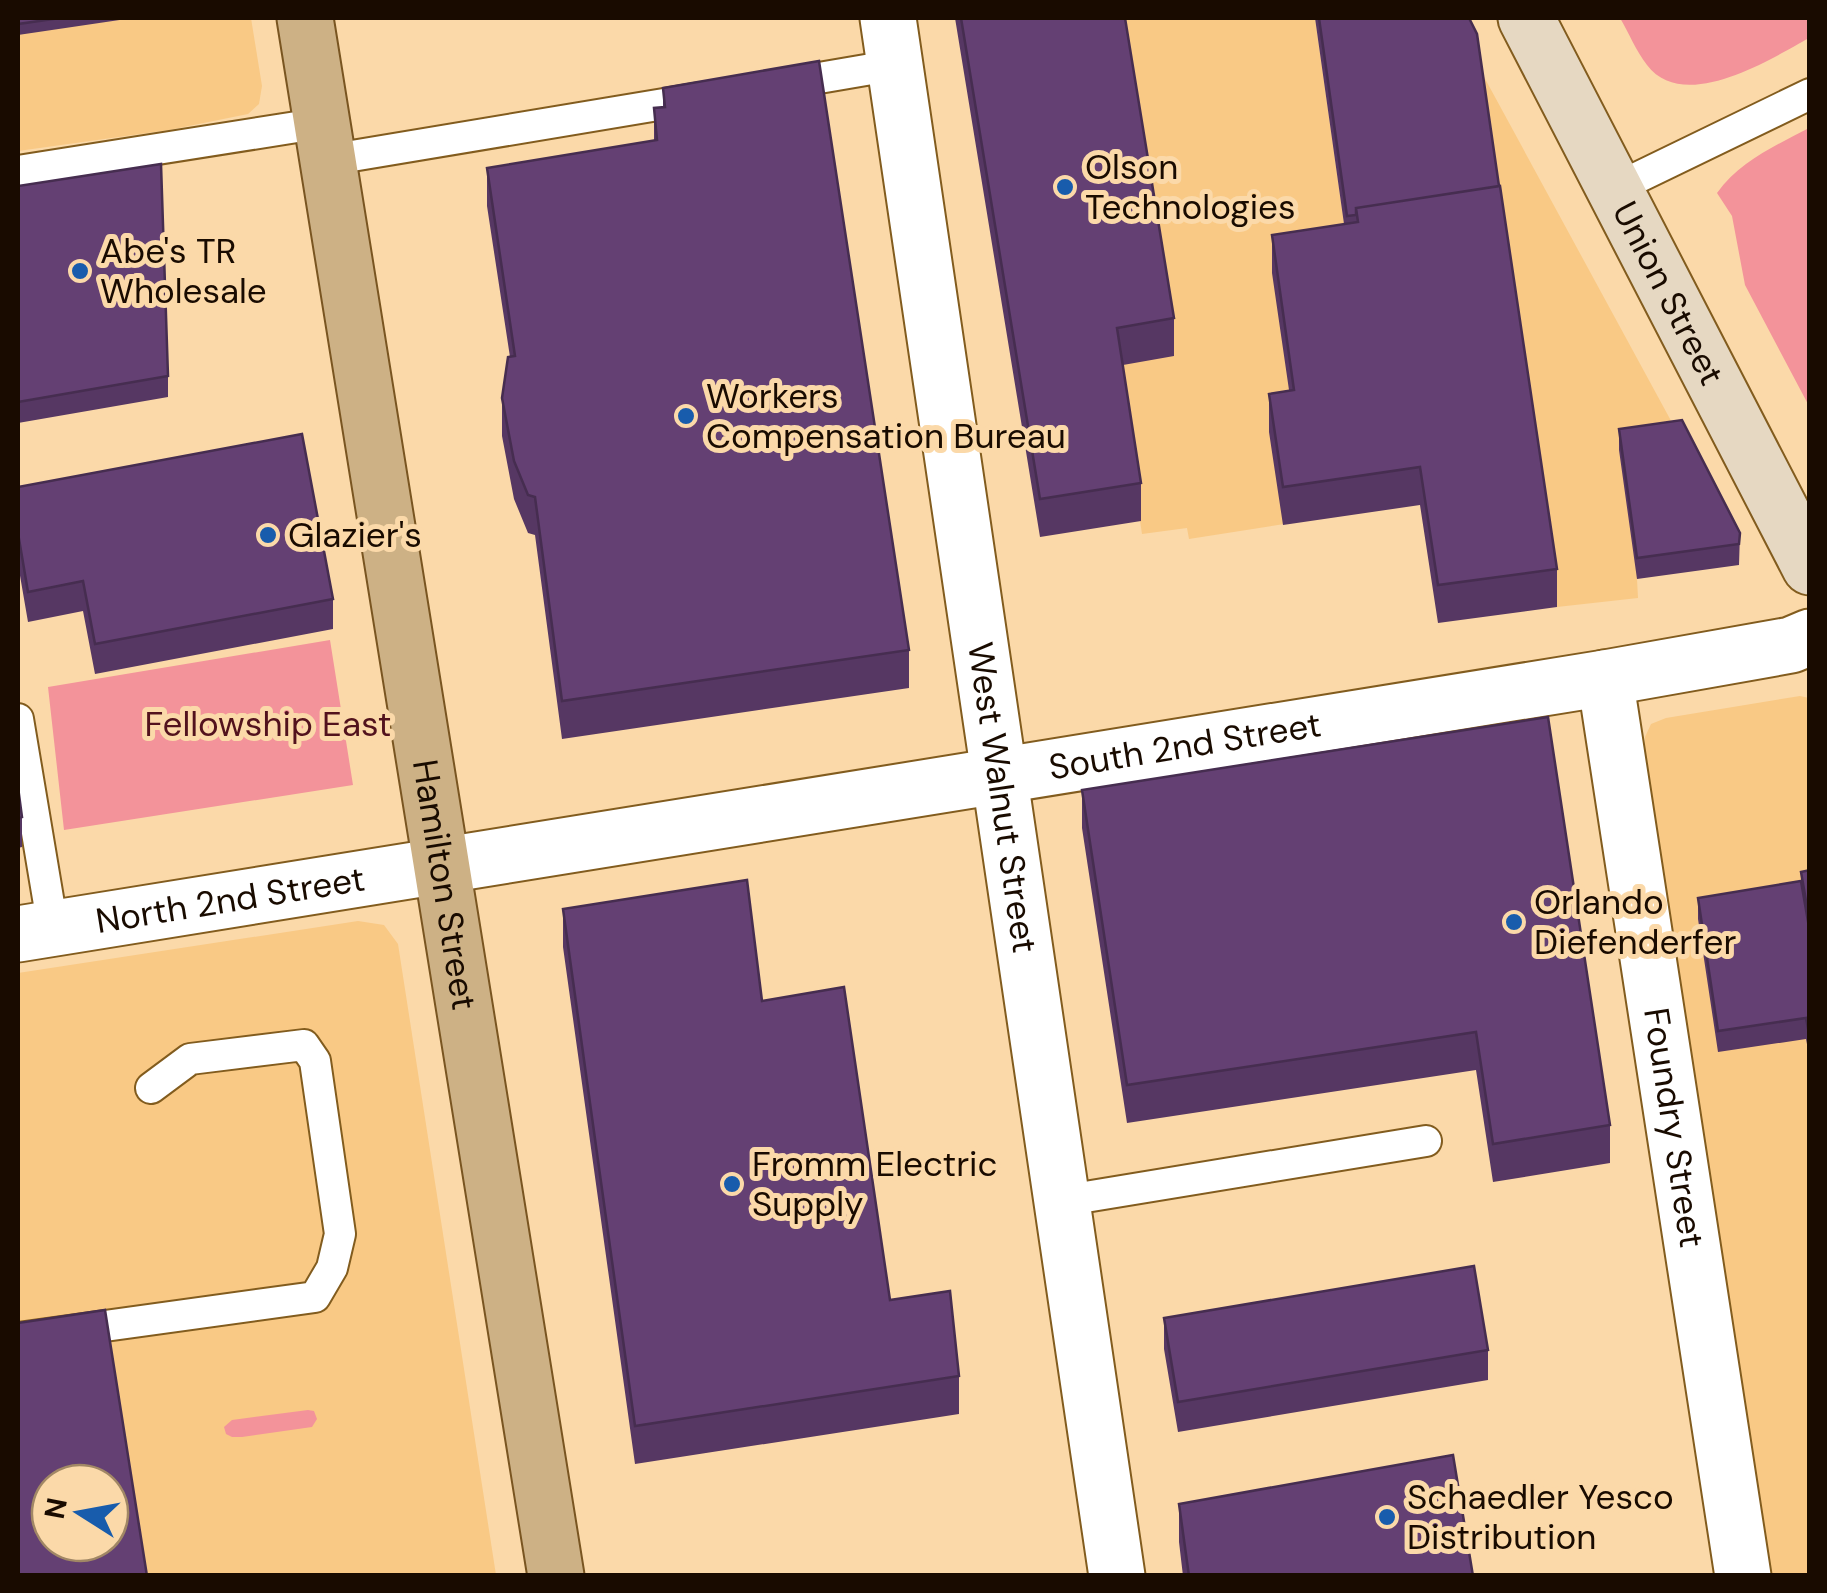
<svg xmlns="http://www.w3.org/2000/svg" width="1827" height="1593" viewBox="0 0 1827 1593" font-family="'DM Sans',sans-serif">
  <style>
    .built { fill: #f9c985; fill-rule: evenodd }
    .green { fill: #f3939a }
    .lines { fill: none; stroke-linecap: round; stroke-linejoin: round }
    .lane-casing { stroke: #825c1e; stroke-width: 34 }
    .street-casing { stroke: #825c1e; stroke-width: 59 }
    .secondary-casing { stroke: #825c1e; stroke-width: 59 }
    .primary-casing { stroke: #795521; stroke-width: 59 }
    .lane { stroke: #fff; stroke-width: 30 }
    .street { stroke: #fff; stroke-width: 55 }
    .secondary { stroke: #e6d8c2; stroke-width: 55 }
    .primary { stroke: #cdb185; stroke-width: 55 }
    .wall { fill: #563763 }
    .building { fill: #644073; stroke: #462d50; stroke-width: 2.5; fill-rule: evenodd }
    .poi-dot { fill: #185cac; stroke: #fbd9a9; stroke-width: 4 }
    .labels { text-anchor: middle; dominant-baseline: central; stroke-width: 10; stroke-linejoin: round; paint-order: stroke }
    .poi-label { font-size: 35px; fill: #190b00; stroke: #fbd9a9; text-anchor: start }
    .street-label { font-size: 35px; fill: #190b00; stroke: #fbd9a9 }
    .park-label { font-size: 35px; fill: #52121d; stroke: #fbd9a9 }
  </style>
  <rect width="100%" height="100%" fill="#fbd9a9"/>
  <path class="built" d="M18,18H251L262,86L259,104L248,114L169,130L18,151Z
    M1119,18H1315L1347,245L1294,428L1284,524L1189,539L1187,528L1142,534L1117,366Z
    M1477,64L1682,441L1637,579L1638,598L1557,607Z
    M1800,696L1809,698V1575H1765L1644,749L1645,737L1651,724L1666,718Z
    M358,921L384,925L398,944L496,1575L18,1576V973ZM50,1483H110V1543H50Z"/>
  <path class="green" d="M1620,18H1809V38C1771,59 1684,114 1647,65C1636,51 1629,33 1620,18Z
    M1809,128V406L1745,285L1732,216L1717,193C1740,161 1775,146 1809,128Z
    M330,640L353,785L64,830L48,687Z
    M308,1410L314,1411L317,1419L312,1427L242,1437H232L226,1434L224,1427L232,1420Z"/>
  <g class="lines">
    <defs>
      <path id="lane" d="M784,84L895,65
        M328,160L700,98
        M18,171L322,123
        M1614,189L1810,94
        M18,719L53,928
        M1061,1201L1426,1141
        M18,1338L315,1297L332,1268L340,1234L315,1061L304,1045L190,1059L151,1088"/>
      <g id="street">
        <path id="s1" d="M888,18L1117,1576"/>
        <path id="s2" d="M1605,678L1743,1576"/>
        <path id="s3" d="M18,934L1605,678L1791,645L1810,637"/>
      </g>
      <g id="secondary">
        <path id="s4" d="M1526,18L1810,567"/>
      </g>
      <g id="primary">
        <path id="s5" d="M305,18L556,1576"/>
      </g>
    </defs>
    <use href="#lane" class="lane-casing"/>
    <use href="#street" class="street-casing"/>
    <use href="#secondary" class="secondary-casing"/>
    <use href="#primary" class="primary-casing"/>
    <use href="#lane" class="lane"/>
    <use href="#street" class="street"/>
    <use href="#secondary" class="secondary"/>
    <use href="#primary" class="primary"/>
  </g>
  <path class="wall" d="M18,18H133L18,35Z
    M955,18H1125L1174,318V356L1123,365L1141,483V521L1040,537Z
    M1315,18H1469L1499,186L1557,569V607L1438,623L1420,505L1283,525L1269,432V394L1289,390L1272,273V235L1344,224Z
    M663,88L909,650V688L562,739L535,535L528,533L514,499L502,436V398L510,357L487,206V168L654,141V108L663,107Z
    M18,186L168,376V397L18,423Z
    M1619,429L1740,533L1739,565L1637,579L1619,450Z
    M18,487L333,599V629L95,674L83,611L28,622L18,564Z
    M1548,717L1610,1125V1163L1493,1182L1476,1070L1127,1123L1082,828V790Z
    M18,787L22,817V847L18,848Z
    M1810,870V1060L1806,1039L1718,1052L1698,919V898L1801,881V872Z
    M563,909L762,1001L890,1300L959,1376V1414L635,1464L563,947Z
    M1164,1318L1488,1350V1380L1178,1432L1164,1349Z
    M1179,1504L1473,1576H1183L1179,1542Z"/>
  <path class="building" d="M18,18H60L18,24Z
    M961,18H1125L1174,318L1117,328L1141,483L1040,499Z
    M1319,18H1469L1477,34L1499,186L1356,208V215L1347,216Z
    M819,61L909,650L562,701L535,497L528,495L514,461L502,398L508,357L515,356L487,168L657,140L654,108L665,107L663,88Z
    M161,164L168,376L18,402V186Z
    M1500,186L1557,569L1438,585L1420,467L1283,487L1269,394L1294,390L1272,235L1358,222L1356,208Z
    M1682,420L1740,533L1739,544L1637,558L1619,429Z
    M302,434L333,599L95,644L83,581L28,592L18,533V487Z
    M1548,717L1610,1125L1493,1144L1476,1032L1127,1085L1082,790Z
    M18,787L22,817L18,818Z
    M1810,870V924L1801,872Z
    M747,880L762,1001L844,987L890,1300L950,1291L959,1376L635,1426L563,909Z
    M1801,881L1810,933V1039L1806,1018L1718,1031L1698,898Z
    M1474,1266L1488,1350L1178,1402L1164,1318Z
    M105,1310L147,1576H18V1323ZM50,1483H110V1543H50Z
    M1453,1455L1473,1576H1189L1179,1504Z"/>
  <g class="poi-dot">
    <circle cx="1065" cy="187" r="10"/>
    <circle cx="80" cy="271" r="10"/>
    <circle cx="686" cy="416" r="10"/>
    <circle cx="268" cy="535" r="10"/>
    <circle cx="1514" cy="922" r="10"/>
    <circle cx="732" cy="1184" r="10"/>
    <circle cx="1387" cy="1517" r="10"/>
  </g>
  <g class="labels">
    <g class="poi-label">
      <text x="1085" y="167">Olson<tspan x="1085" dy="40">Technologies</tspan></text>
      <text x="100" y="251">Abe's TR<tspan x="100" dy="40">Wholesale</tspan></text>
      <text x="706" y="396">Workers<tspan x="706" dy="40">Compensation Bureau</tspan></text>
      <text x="288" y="535">Glazier's</text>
      <text x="1534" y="902">Orlando<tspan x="1534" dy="40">Diefenderfer</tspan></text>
      <text x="752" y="1164">Fromm Electric<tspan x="752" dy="40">Supply</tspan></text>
      <text x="1407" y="1497">Schaedler Yesco<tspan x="1407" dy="40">Distribution</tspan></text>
    </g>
    <g class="street-label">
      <text stroke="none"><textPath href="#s4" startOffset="310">Union Street</textPath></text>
      <text stroke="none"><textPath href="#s3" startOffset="1182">South 2nd Street</textPath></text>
      <text stroke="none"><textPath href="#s1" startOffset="788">West Walnut Street</textPath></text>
      <text stroke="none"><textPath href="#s5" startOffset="878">Hamilton Street</textPath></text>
      <text stroke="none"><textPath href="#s3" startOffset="215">North 2nd Street</textPath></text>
      <text stroke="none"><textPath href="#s2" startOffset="455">Foundry Street</textPath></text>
    </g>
    <g class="park-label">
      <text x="268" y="724">Fellowship East</text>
    </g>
  </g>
  <rect width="1827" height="1593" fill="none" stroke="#190b00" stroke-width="40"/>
  <g transform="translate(80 1513) rotate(281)"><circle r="48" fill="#fbd9a9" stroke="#a18765" stroke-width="2.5"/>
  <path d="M0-8L18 38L0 25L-18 38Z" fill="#185cac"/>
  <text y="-15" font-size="28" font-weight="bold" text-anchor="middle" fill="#190b00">N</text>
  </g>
</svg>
